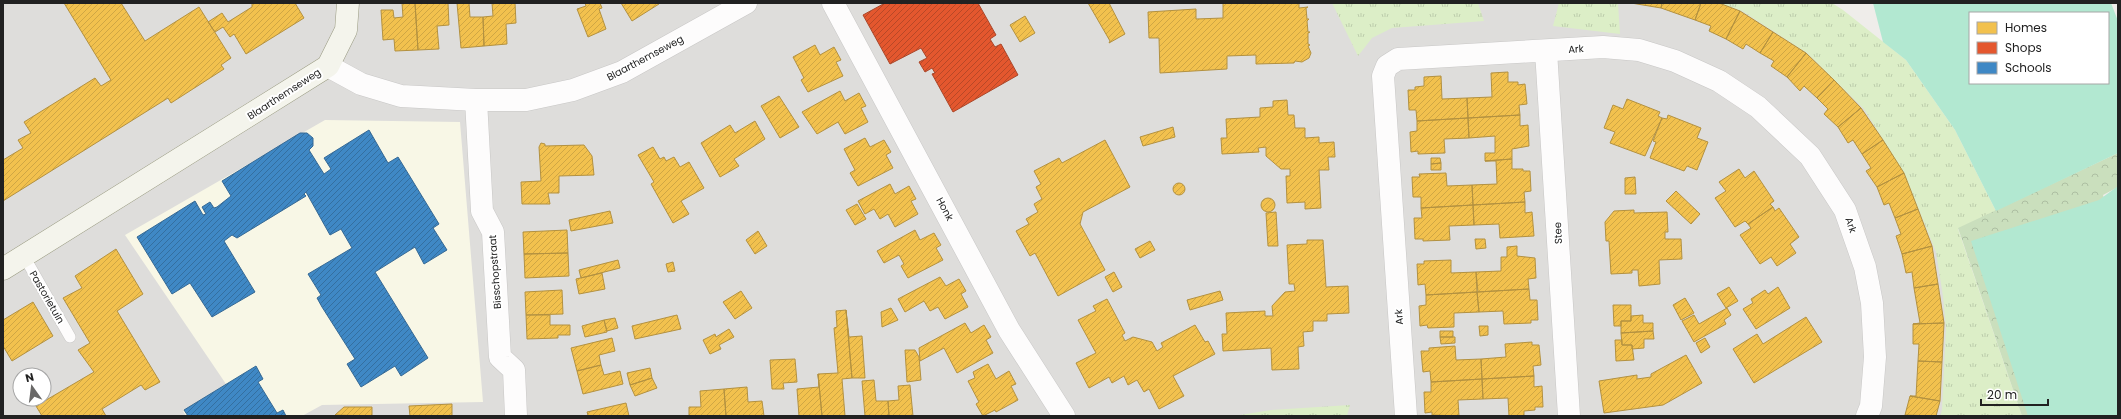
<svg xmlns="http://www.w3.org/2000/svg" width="2121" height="419" viewBox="0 0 2121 419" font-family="Poppins,sans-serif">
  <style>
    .residential { fill: #dedddb; fill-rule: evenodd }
    .education { fill: #f8f7e6 }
    .grass { fill: url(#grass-tufts) }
    .forest { fill: url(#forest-crowns) }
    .pitch { fill: #b2e8d1; fill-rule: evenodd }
    .homes { fill: url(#homes-hatch); stroke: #b39140 }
    .shops { fill: url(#shops-hatch); stroke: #aa472a }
    .schools { fill: url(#schools-hatch); stroke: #366994 }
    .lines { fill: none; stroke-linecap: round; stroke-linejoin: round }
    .lane-casing { stroke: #c8c7c6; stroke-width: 12 }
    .street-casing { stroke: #c8c7c6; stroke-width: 23 }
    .secondary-casing { stroke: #999a80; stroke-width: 23 }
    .lane { stroke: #fdfcfc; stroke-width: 11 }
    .street { stroke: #fdfcfc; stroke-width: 22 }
    .secondary { stroke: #f4f4ec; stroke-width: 22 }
    .labels { text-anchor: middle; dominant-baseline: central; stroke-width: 4; stroke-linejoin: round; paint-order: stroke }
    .street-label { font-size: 10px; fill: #212121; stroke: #fff }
  </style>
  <defs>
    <pattern id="grass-tufts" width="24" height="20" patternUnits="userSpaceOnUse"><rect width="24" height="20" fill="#dceec7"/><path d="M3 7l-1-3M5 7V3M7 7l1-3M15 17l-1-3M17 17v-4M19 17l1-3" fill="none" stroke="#bcccab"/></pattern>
    <pattern id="forest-crowns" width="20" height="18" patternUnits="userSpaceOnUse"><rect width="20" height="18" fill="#cadfbd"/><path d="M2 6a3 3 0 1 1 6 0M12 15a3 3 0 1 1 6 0" fill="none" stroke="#adbfa2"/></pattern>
    <pattern id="homes-hatch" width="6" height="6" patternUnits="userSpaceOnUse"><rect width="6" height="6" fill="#f2c14e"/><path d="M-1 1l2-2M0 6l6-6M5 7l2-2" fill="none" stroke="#cfa644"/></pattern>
    <pattern id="shops-hatch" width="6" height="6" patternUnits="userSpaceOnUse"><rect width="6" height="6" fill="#e4572e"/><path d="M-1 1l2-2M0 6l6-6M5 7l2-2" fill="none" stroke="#b84827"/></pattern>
    <pattern id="schools-hatch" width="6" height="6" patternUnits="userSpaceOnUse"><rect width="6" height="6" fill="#3f88c5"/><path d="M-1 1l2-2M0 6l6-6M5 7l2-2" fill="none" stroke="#346fa0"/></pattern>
  </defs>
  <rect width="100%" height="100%" fill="#efedea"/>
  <path class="residential" d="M3,3H1773L1864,68L2001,416H3ZM20,375H44V399H20Z"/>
  <path class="education" d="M325,120L460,122L483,402L322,405L302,416H186L183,411L226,384L125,235Z"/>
  <path class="grass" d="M1332,3H1478L1484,21L1392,28L1372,38L1358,56Z
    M1559,3H1618L1620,34L1553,26Z
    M1719,3H1832L1843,10L1906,60L1955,130L1996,211L1958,229L2022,416H1940L1942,410L1946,328L1943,296L1936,252L1904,173L1864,109L1807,53L1742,11Z
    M1350,405L1347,416H1234L1271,410Z"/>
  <path class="forest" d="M2118,153V187L2103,195L2107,207L2049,416H2022L1958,228Z"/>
  <path class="pitch" d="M1873,3H2111L2118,21V153L1996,211L1955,130L1906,60L1883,42ZM1970,13H2108V83H1970Z
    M2118,186V416H2028L1971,241L2099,200Z"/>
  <path class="homes" d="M64,3H121L145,41L199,7L231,58L221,65L224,69L171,103L168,98L3,201V160L23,148L18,140L31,133L24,122L95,78L101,86L111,80Z
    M252,3H295L304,18L246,54L234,34L230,37L223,27L215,32L208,22L222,13L228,22L252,7Z
    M402,3H415L418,50L395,51L394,39L383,40L381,10H393L394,18L403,17Z
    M415,3H448L449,25L437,26L439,49L418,50Z
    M457,3H469L470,17H483L484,46L461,48Z
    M492,3H515L516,23L506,24L507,44L484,46L483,17L493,16Z
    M585,3H600L602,8L599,9L606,29L588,37L577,9L586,6Z
    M621,3H659V4L632,21Z
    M1088,3H1109L1125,34L1109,43L1110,41Z
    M1223,3H1299V8L1308,7L1306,8L1307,19H1309L1307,21L1308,32H1310L1308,33V44L1310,45L1308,46L1311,53L1309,58L1302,62L1295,61L1294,63L1256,64V55L1227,56V69L1160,73L1159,38H1149L1148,12L1196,9V19L1223,18Z
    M1631,3H1662L1661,8Z
    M1662,3H1701L1695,20L1661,8Z
    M1701,3H1719L1740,11L1726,39L1709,31L1711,26L1695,20Z
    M1740,11L1773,32L1760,53L1746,44L1743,49L1726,39Z
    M1025,16L1035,33L1020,42L1010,25Z
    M1773,32L1806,53L1787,77L1771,66L1774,61L1760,53Z
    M815,45L820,55L834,47L841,60L836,62L843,76L808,92L801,80L804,78L793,57Z
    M1806,53L1834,80L1817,98L1804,86L1800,91L1787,77Z
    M1508,72V82H1518V85L1525,84L1527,104L1519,105L1520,115L1468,118L1467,98L1492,97L1491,73Z
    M1441,76L1442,99L1467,98L1468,118L1417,121L1416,110H1409L1408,90H1415V87L1424,86V77Z
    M1834,80L1861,108L1838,127L1824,114L1828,109L1817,98Z
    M840,91L845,101L859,93L866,106L861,108L868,122L845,134L838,122L817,134L802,112Z
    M779,96L799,127L780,138L761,106Z
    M1627,99L1660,112L1658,116L1662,118L1645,156L1610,143L1615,132L1604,128L1613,105L1623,109Z
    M1287,100L1288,115H1294L1295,128H1305V138L1319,137V143L1334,142L1335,157H1328L1329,170H1319L1321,208L1305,209V202L1287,203L1286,176H1290V169H1281L1266,156V147L1258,148L1259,152L1222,154L1221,138H1227L1226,119L1260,117V108L1273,107V101Z
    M1861,108L1883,140L1862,154L1853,140L1848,143L1838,127Z
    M1520,115V126L1528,125L1529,146L1512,149V159L1485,161V153H1495V136L1469,138L1468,118Z
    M1668,115L1701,128L1697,138L1708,142L1697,170L1687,166L1684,171L1650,158L1656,142L1653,141L1662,118L1667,119Z
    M1468,118L1469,138L1444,139L1445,153L1418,154V151L1411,152L1410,132L1417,131V121Z
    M755,121L765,139L734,159L739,166L720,177L701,143L730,125L735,133Z
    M1173,127L1175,137L1143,146L1140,137Z
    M865,138L870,147L884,140L891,152L886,155L893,168L858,186L850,173L855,170L844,149Z
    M1105,140L1130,187L1083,212L1080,224L1105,270L1058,296L1035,253L1030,256L1016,231L1029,224L1026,219L1038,212L1034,204L1042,199L1036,187L1041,184L1034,171L1059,158L1062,163Z
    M1883,140L1904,173L1877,187L1866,171L1871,168L1862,154Z
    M541,143L545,144V146L584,145L592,156L594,175L559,176V193H548L550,204H522L521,182L541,181L539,147Z
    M653,147L660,159L664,157L666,161L674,157L680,167L689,162L704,188L681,201L689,214L673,223L651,184L654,182L638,155Z
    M1431,158H1440L1441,163L1431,164Z
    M1512,159V169H1523V171H1530L1531,191L1524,192L1525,202L1473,205L1472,185L1497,184L1496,161H1485Z
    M1441,163V170H1431V164Z
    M1739,169L1745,178L1754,171L1774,201L1770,204L1773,207L1748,224L1745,221L1735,227L1715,198L1726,191L1719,182Z
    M1446,173L1447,186L1472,185L1473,205L1421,208V197H1413L1412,177H1420L1419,174Z
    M1904,173L1918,209L1895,218L1889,203L1884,205L1877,187Z
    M1635,177L1636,194H1625V178Z
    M1173 189a6 6 0 1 1 12 0a6 6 0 1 1-12 0Z
    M890,184L895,194L909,186L916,199L911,201L918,214L895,227L888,214L880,219L874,209L865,214L858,201Z
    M1676,191L1700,214L1691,224L1666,201Z
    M1261 205a7 7 0 1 1 14 0a7 7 0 1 1-14 0Z
    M1525,202V213L1532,212L1534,236L1500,238L1499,224L1474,225L1473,205Z
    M857,204L866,219L855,225L846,210Z
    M1473,205L1474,225L1449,226L1450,240L1423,241V239H1415L1414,218H1422L1421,208Z
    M1773,207L1775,211L1779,208L1799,237L1790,244L1796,253L1777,266L1771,257L1760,264L1740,235L1751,228L1748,224Z
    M1918,209L1932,246L1902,254L1896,236L1901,234L1895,218Z
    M1634,210V213L1667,212L1668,232H1665V239H1681L1682,259L1659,260L1660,284L1639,286L1638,270H1632V273L1611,274L1609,241H1606L1605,222L1614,211Z
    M610,211L613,223L571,231L569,220Z
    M1276,212L1278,246H1268L1266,213Z
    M567,230L568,253L524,254L523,232Z
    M915,230L920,240L934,233L941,245L936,248L943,260L908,278L901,266L904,264L899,255L884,263L877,251Z
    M758,231L767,246L755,254L746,240Z
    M1475,239H1485L1486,248L1476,249Z
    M1307,240H1323L1326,287L1348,286L1349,313L1327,314V321H1313V331L1303,332L1304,346L1298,347L1299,369L1272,370L1271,348L1223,351L1222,334H1227L1226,313L1265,311V316H1273L1272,306L1285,292L1295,291L1294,284H1289L1287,245L1307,244Z
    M1150,241L1155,250L1140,258L1135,249Z
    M1517,246V256L1535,258L1536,278L1528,279L1529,289L1478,292L1476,272L1501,271V257H1507V247Z
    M1932,246L1938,284L1914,288L1912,272L1906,273L1902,254Z
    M116,249L143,294L117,311L160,382L145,390L141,385L102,409L106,416H42L36,406L94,372L78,350L90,343L63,298L82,288L75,276Z
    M568,253L569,276L525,278L524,254Z
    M618,260L620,268L581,278L579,270Z
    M1451,260V273L1476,272L1477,292L1426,295L1425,284L1418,285L1417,264H1424V261Z
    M673,262L675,271L668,272L666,264Z
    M1114,272L1122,287L1113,292L1105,277Z
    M602,273L605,289L579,294L576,279Z
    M940,277L946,286L959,279L966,291L961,294L968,307L945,319L938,307L930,311L924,301L905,312L898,299Z
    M1938,284L1944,323L1913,324L1920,323L1914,288Z
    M1729,287L1738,301L1726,308L1717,294Z
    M1778,287L1790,308L1756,329L1743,309L1753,303L1751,299L1765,290L1768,294Z
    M1529,289L1530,300H1537L1538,320H1531V323L1504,324L1503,311L1479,312L1477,292Z
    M562,290L563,314L526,315L525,292Z
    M741,291L752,308L735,319L723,302Z
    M1220,291L1223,300L1190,310L1187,300Z
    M1477,292L1479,312L1454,313V327L1428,328L1427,325L1420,326L1419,306L1426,305V295Z
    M1685,298L1694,313L1681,320L1673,305Z
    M1107,299L1125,333L1122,335L1125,341L1133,337L1152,342L1157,351L1163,347L1161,343L1195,325L1205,342L1208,341L1215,354L1173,376L1184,396L1159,409L1149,389L1144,392L1137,380L1128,385L1124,376L1112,383L1109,377L1089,388L1076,363L1096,353L1078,320L1096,311L1093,306Z
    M33,302L53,336L12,361L3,346V320Z
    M1613,305H1631V321H1621V326H1614Z
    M891,308L898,320L882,327L881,312Z
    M1727,308L1731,315L1724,320L1726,324L1694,342L1682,321L1694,315L1699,324Z
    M846,310L852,378L842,379L845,416H822L818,374L838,373L834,328L837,327L836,311Z
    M846,310L849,337L862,336L865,378H852Z
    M526,315H550V325H570V335H558V338L527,339Z
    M677,315L681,329L635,339L632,326Z
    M1643,315V323H1653V331L1621,333V321H1631V316Z
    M1806,317L1822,342L1754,383L1733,349L1757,334L1763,344Z
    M615,318L618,328L607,331L604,320Z
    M604,320L607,332L585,337L582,326Z
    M965,323L971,333L984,325L991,337L986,340L993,353L957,373L944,348L920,361L919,348Z
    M1944,323L1942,362L1918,361L1919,344H1913V324Z
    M1479,326H1488V335L1480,336Z
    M729,329L734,337L719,345L721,349L710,354L703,340L715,334L716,337Z
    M1440,331H1453V337H1440Z
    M1653,331L1654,339H1644V348L1632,349V345H1622L1621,333Z
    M1440,337H1455V343L1441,344Z
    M612,338L615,351L599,355L601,365L577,371L571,348Z
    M1705,338L1710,347L1701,353L1696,343Z
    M1615,340H1622V345H1632L1634,360L1616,361Z
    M1532,342V345H1539L1541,365L1533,366L1534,376L1482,379L1481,359L1506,357L1505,344Z
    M1455,346L1456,360L1481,359L1482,379L1431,382L1430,371L1423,372L1421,351H1429V348Z
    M905,350H915L919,357L921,380L907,382Z
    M1686,355L1702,383L1663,405L1604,413L1599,381L1637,375V379L1651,377V374Z
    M795,359L797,382L783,383L784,389H772L770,360Z
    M1918,361L1942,362L1940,401L1910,396H1916Z
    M988,364L996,379L1009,371L1016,384L1011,386L1018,400L996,412L995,410L983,416L976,404L979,402L968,381L975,378L973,372Z
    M601,365L604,375L620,371L623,384L583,394L577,371Z
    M650,368L652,378L630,385L627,373Z
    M818,374L822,416H799L797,389L819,387Z
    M1534,376V387L1542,386L1543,407H1535V410L1524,411V416H1509L1508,398L1483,399L1482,379Z
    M652,378L657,388L635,396L630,385Z
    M1482,379L1483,399L1458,400L1459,416L1432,415V412L1425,413L1424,392H1431V382Z
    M874,380L876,401H888L889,416H865L862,381Z
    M910,385L913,416H889L888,401L899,400L898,386Z
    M747,387L748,402L762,401L764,416H726L724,389Z
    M724,389L726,416H689V407H701L700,391Z
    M1910,396L1940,401L1936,416L1905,415Z
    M626,403L629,416H586L588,415L587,412Z
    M452,404V416H410L409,406Z
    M344,407H372V416L335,415Z"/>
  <path class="shops" d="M885,3H978L996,35L990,39L995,47L1001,44L1018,75L953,112L932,74L935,73L932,68L925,72L919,62L927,58L921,48L890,64L863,15Z"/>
  <path class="schools" d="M369,130L388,163L398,157L439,224L433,228L447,250L424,264L415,247L375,272L428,358L401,376L395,366L361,387L347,364L355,359L322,307L317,298L321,295L308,274L352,248L341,229L330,235L306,192L304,194L306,196L237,238L232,235L224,241L255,292L212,317L190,283L172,294L137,237L195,201L203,215L206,214L202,207L210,202L214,208L217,207L231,196L222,181L300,133H307L313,138V146L309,150L324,174L331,169L324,158Z
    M256,366L263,379L258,382L277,413L283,410L286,416H188L184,410Z"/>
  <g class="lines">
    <defs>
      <path id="lane" d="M24,256L70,337"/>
      <path id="street" d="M833,3L1009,330L1064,416
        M1546,51L1569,416
        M328,66L361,84L401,96L476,100H526L573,90L622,72L746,3
        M476,100L482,211L493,232L500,357L514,370L516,416
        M1406,416L1383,76L1387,66L1398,59L1603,47L1639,50L1675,61L1719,81L1758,107L1810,156L1845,210L1865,267L1872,303L1875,357L1871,406L1867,416"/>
      <path id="secondary" d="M3,269L328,66L346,30L348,3"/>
    </defs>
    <use href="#lane" class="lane-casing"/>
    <use href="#street" class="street-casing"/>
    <use href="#secondary" class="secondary-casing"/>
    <use href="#lane" class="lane"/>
    <use href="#street" class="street"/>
    <use href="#secondary" class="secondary"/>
  </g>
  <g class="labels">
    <g class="street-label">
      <text transform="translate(1576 49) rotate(-3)">Ark</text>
      <text transform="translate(645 58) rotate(-28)">Blaarthemseweg</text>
      <text transform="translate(284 94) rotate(-33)">Blaarthemseweg</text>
      <text transform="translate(945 209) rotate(62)">Honk</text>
      <text transform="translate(1851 225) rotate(71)">Ark</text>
      <text transform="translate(1558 233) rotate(-93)">Stee</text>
      <text transform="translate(495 272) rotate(-94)">Bisschopstraat</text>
      <text transform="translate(47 297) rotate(60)">Pastorietuin</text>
      <text transform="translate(1399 317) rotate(-94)">Ark</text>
    </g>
  </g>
  <rect width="2121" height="419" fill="none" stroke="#212121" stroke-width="8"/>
  <rect x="1969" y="12" width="140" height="72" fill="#ffffff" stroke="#a6a6a6"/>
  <rect x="1977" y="22" width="20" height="12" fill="#f2c14e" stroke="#a6a6a6"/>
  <text x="2005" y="32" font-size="12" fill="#212121">Homes</text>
  <rect x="1977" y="42" width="20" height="12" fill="#e4572e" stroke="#a6a6a6"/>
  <text x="2005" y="52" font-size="12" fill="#212121">Shops</text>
  <rect x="1977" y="62" width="20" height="12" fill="#3f88c5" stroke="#a6a6a6"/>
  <text x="2005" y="72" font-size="12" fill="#212121">Schools</text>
  <g transform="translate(32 387) rotate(346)"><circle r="19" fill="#ffffff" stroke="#a6a6a6"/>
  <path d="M0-3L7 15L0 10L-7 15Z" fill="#696867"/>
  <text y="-6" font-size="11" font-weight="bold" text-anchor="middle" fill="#212121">N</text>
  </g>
  <path d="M1981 399v6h67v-6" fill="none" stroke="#212121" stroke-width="2"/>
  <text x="1987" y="399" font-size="12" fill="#212121" stroke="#ffffff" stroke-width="3" paint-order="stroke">20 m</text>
</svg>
